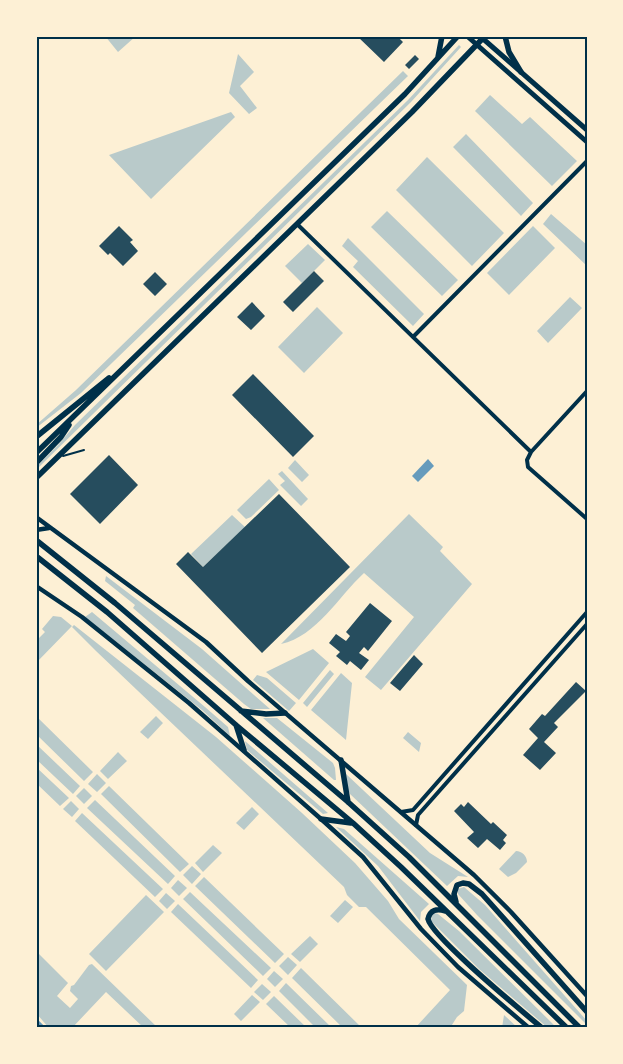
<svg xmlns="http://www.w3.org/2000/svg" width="623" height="1064" viewBox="0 0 623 1064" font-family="'Fira Sans Condensed',sans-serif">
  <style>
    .green { fill: #b9caca }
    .water { fill: #669bbc }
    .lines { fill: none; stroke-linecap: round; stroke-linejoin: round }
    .canal { stroke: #669bbc; stroke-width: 6 }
    .building { fill: #264d5e }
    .service { stroke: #003049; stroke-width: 2 }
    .minor { stroke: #003049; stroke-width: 4 }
    .tertiary { stroke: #003049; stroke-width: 4.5 }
    .secondary { stroke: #003049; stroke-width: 5 }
    .primary { stroke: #003049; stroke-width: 5.5 }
    .trunk { stroke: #003049; stroke-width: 5.5 }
    .neatline { fill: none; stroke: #003049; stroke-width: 2 }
  </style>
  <rect width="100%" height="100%" fill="#fdf0d5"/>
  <path class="green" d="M105,36H136L118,52Z
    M459,45L461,47L411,102L38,468L37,466L58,445L75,425L408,100Z
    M238,54L254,72L240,86L257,108L249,114L229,93Z
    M403,71L408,76L81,393L36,428V425L76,390Z
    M490,95L522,124L530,117L577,161L552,186L475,111Z
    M231,112L235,117L151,199L109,155Z
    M466,134L533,203L521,216L453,147Z
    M427,157L504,233L472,266L396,190Z
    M387,211L458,280L442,296L371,227Z
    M551,214L587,245V266L543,224Z
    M533,226L555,248L509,295L487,273Z
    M348,238L424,314L413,326L353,267L358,261L342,246Z
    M308,244L325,260L302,283L285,266Z
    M570,297L582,308L548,343L537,331Z
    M317,307L343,333L304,373L278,347Z
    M295,460L309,475L302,482L288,468Z
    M282,471L308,499L301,506L280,485L285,481L278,474Z
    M269,479L279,490L251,517L246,519L237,510Z
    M409,514L443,547L440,551L472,584L381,690L365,677L414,617L364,573C338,597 317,636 281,644Z
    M232,515L245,527L203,567L191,554Z
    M106,576L202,649L270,709H251L244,704L133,608L135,605L105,581Z
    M92,612L205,707L228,727L230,736L202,710L85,617Z
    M53,616L61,617L72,626L36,663V641L45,632L42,629Z
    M74,625L216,737L302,813L355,863L388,901L399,919L467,985L464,1011L457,1017L450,1028H415L450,990L366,907H359L347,895L344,887L96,651L72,627Z
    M313,649L329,663L299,700L266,672Z
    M330,670L334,674L307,707L303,703Z
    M341,673L352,683L346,740L311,710Z
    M257,675L267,678L296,703L289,711L253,680Z
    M36,716L93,772L84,781L36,734Z
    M156,716L163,723L148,739L140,732Z
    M263,718H277L333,763L335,768L336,780H334Z
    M408,732L421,743L419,752L403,738Z
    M245,741L328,813L323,814L247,750Z
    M36,744L80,786L73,794L36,759Z
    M118,752L127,761L108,779L100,771Z
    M36,767L69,798L60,806L36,783Z
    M97,774L106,783L97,792L88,784Z
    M346,774L430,853L468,877L458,876L447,886L350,794L348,790Z
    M109,786L189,864L180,872L101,794Z
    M84,788L92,796L84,804L76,796Z
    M95,800L175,876L168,884L87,808Z
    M71,801L79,809L72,817L63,809Z
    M252,807L259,814L244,830L236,823Z
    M82,813L163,889L155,897L75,821Z
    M336,827L344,829L429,904L421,912L420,921L378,866Z
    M213,845L222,853L203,872L195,863Z
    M516,851C522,851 527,856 527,862L516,873L508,877L499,869Z
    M192,866L201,874L192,884L183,875Z
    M204,877L284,954L275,963L195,886Z
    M178,880L187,888L179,896L171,888Z
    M464,887L485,905L587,1021V1025L477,915L458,894V889Z
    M190,892L271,968L263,976L183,899Z
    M166,893L175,901L167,909L159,901Z
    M146,895L164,912L106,971L89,954Z
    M345,900L353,907L338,923L330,916Z
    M178,904L258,980L251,988L171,912Z
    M435,913L438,914L459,931L557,1028H548L479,969L431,921L432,914Z
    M310,936L318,944L300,962L291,954Z
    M36,951L68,983L57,996L70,1008L78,999L70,991L71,986L74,985L89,965L92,964L158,1028H144L106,992L72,1028H49L36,1013Z
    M288,957L297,965L288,975L279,966Z
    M301,968L362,1028H343L292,978Z
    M274,971L283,979L275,987L267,979Z
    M286,983L332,1028H316L279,991Z
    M262,984L271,992L263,1000L254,992Z
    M252,995L260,1002L241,1021L234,1014Z
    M274,996L307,1028H291L266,1004Z
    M504,1015L518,1028H502Z"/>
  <path class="water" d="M428,459L434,466L418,482L412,476Z"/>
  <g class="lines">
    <path class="canal" d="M36,1022L42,1028"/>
  </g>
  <path class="building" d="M357,36H397L403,42L384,62Z
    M415,55L419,59L409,69L405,65Z
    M119,226L133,240L130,242L138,251L123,266L110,253L108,255L99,246Z
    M314,271L324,281L293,312L283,302Z
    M155,272L167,284L155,296L143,284Z
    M252,302L265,316L251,330L237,317Z
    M253,374L314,436L293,457L232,395Z
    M109,455L138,485L100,524L70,494Z
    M279,494L350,567L262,653L176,564L188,552L203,567Z
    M370,603L392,621L368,651L364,647L359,653L369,660L361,670L350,661L347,665L336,656L340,652L329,643L336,634L346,641L350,636L346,632Z
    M414,655L423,664L400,691L390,683Z
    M576,682L586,691L554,723L558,727L544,742L556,753L540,770L523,755L538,738L529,729L542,714L545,716Z
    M468,802L491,824L493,822L507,835L503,840L506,843L500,850L487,839L478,848L467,838L474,832L454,811L461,804L464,807Z"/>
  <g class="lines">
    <path class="service" d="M63,456L84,450"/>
    <path class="minor" d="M297,224L531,452
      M413,337L587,161
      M587,391L531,452L527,460L528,467L587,519
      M401,812L413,810L587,612
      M416,825L418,815L587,624"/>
    <path class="tertiary" d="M36,517L206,642L248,681L474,875L511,912L587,996
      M36,530L49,528
      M36,586L82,617L189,703L321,819L363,857L421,929L458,967L529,1028"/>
    <path class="secondary" d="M467,36L587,142
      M481,37L587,130"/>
    <path class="primary" d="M36,540L115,603L348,802L409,857L580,1028
      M36,556L107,612L236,725L353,823L401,867L567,1028
      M241,711L266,714L285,713
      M236,725L244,750
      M341,760L348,802
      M321,819L351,823
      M456,902L454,894L457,885L463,883L469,884L482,894L587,1012
      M445,911C437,908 430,910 428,919C432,937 522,1011 542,1028"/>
    <path class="trunk" d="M505,36L509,52L521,72
      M438,57L442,36
      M36,437L109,378
      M36,453L405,94L458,36
      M36,463L61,437L69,425
      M36,478L412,112L485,36"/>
  </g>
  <rect width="623" height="1064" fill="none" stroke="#fdf0d5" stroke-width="75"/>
  <rect x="38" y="38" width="548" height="988" class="neatline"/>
</svg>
